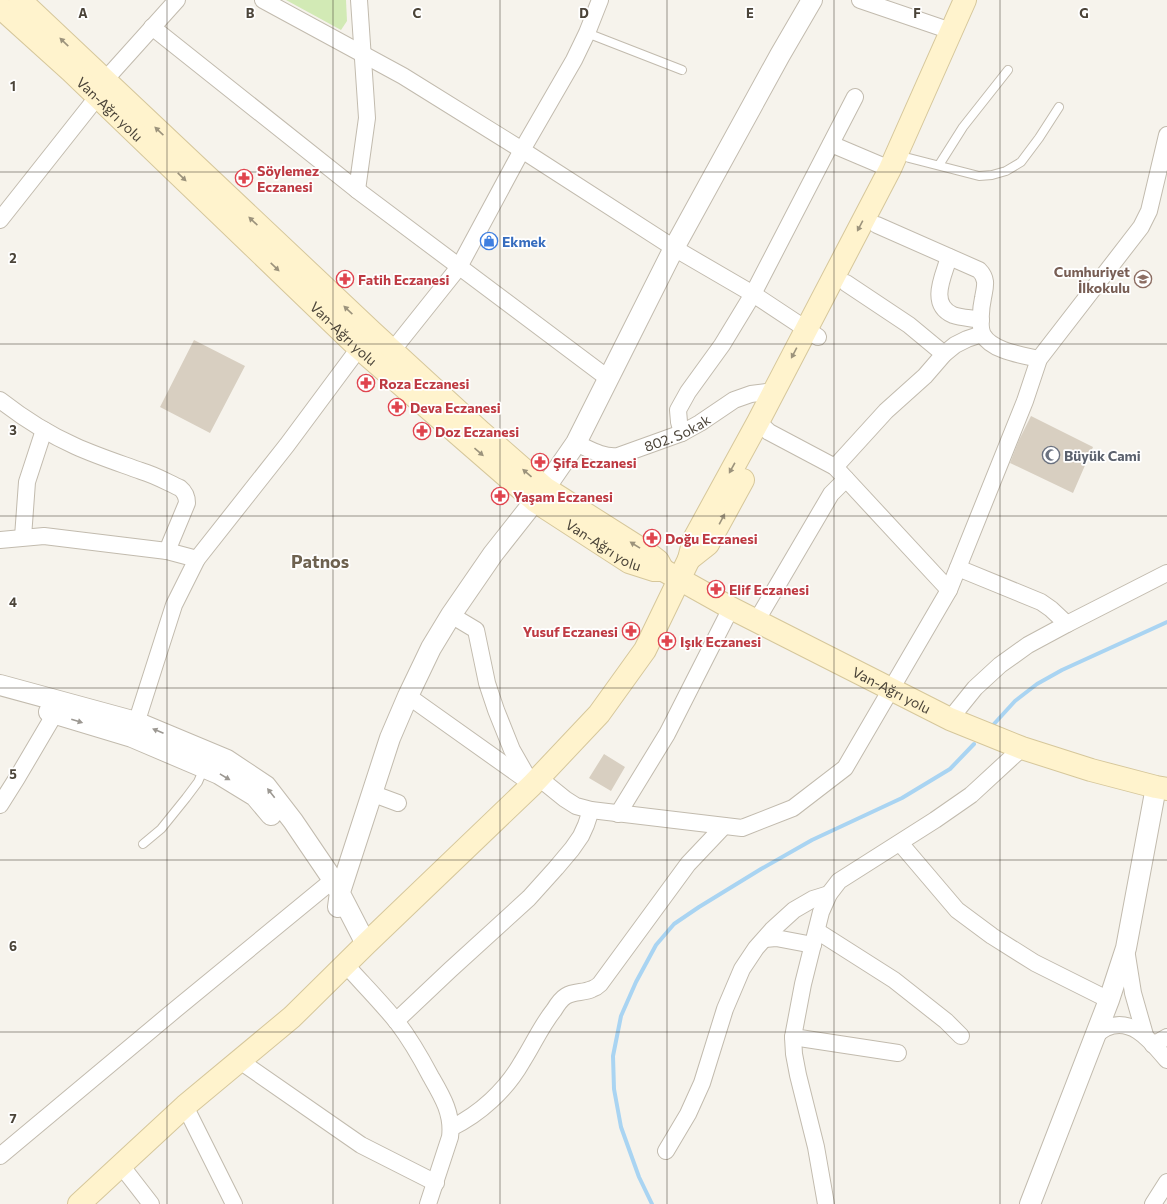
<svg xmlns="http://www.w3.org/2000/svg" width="1167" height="1204" viewBox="0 0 1167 1204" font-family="Commissioner,sans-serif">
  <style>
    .green { fill: #d2eab5 }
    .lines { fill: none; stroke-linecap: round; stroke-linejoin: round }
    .stream { stroke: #a9d4f2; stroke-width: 4 }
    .building { fill: #d8cfc1 }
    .service-casing { stroke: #c2bbae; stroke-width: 10 }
    .minor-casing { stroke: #c2bbae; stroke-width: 18 }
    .tertiary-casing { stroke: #c2bbae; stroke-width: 22 }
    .secondary-casing { stroke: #d6c79b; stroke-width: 24 }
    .service { stroke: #fff; stroke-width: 8 }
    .minor { stroke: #fff; stroke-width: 16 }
    .tertiary { stroke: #fff; stroke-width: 20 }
    .secondary { stroke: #fff3cd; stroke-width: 22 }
    .oneway { fill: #9c937c }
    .oneway2 { fill: #9c9892 }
    .grid { fill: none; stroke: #4b4439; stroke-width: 1; stroke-opacity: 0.55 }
    .labels { text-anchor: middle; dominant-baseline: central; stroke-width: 3.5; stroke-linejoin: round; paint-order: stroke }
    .street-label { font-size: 14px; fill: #4b4439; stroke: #fff }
    .health-label { font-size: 14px; font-weight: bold; fill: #be3a42; stroke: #fff; text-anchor: start }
    .shop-label { font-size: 14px; font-weight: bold; fill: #366cbe; stroke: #fff; text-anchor: start }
    .education-label { font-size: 14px; font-weight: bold; fill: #785e54; stroke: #fff; text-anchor: end }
    .worship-label { font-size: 14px; font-weight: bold; fill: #5b616d; stroke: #fff; text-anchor: start }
    .district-label { font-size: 18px; font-weight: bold; fill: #6e6250; stroke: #fff }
    .grid-label { font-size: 13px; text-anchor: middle; font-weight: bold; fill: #4b4439; stroke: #fff; stroke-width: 3.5; stroke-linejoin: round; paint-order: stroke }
  </style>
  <rect width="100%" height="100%" fill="#f6f3ec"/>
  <path class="green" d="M286,0H346L347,21L341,30Z"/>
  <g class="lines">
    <path class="stream" d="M994,724L1015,701L1037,684L1062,670L1167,622
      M652,1204L639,1177L621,1127L614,1089L613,1056L621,1016L636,982L656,945L674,924L699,907L761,869L812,840L902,798L950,769L974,744"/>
  </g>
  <path class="building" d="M194,340L245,366L210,433L160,407Z
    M1031,416L1093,447L1073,493L1010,463L1019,440Z
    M604,754L625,767L611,791L589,778Z"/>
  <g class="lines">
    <defs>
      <path id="service" d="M587,33L682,70
        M909,158L979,176L992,175L1006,171L1021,162L1039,138L1059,107
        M939,165L963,127L1008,70
        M143,844L161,829L186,798L198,782L204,768"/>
      <g id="minor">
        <path d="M263,0L403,76L522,150L674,248L753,294L818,337"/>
        <path d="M860,0L951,31"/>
        <path d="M152,27L357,190L609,379"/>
        <path d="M831,144L890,169"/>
        <path d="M357,190L367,118L359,0"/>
        <path d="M0,220L98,96L105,80L177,0"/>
        <path d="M877,225L979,270C988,279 985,287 983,298C981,307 979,328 983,335C992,351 1022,355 1039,359"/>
        <path d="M949,257C944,275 928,304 953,315C962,318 972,318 981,320"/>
        <path d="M846,283L909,325L944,354"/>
        <path d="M392,351L459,267L522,150L574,60L587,33L600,0"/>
        <path d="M0,400C23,418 48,434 75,446C97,456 119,463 141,471C155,475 167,482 180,488C185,492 187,496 187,503L167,551"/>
        <path d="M758,422L769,432L835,467L949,590"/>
        <path d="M682,433L679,422L678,410L688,392L722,345L753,294L855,97"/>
        <path id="s1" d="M576,443C589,449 604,458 618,456L682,433L700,423L734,400L751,394L774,391"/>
        <path d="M835,467L886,411L925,376L944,354L955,345L967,339L982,334"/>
        <path d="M23,537L27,482L44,430"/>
        <path d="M0,540L44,536L167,551L197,559"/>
        <path d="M958,568L1041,602L1051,609L1067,624"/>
        <path d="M451,615L476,630L487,683L496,710L512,750L532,785"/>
        <path d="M757,620L831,494L846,479"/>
        <path d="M408,696L529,782"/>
        <path d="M950,719L975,688L1000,665L1028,645L1067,624L1167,573"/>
        <path d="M133,733L174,605L197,559L287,445L365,340"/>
        <path d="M539,778L565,799L576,806L591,810L742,828L793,808L845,768L949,590L1025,401L1039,359L1141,227L1149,211L1167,135"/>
        <path d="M371,793L398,803"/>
        <path d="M0,805L17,778L60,705"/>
        <path d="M618,814L667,734L731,608"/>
        <path d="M900,843L957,910L992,936L1035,963L1109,1000"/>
        <path d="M817,931L894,980L946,1021L961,1036"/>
        <path d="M765,939L776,938L813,945"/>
        <path d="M1126,949L1133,993L1145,1035"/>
        <path d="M345,964C362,983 381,1002 397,1022C410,1039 421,1058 431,1077C442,1096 453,1114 450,1137L428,1204"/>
        <path d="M396,1021L450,970L529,898L556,868L572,849L581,836L586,825L591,810"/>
        <path d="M1095,1035C1099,1033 1102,1030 1106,1028C1133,1016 1152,1043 1167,1060"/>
        <path d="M793,1037L898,1053"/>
        <path d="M1153,1045L1167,1037"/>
        <path d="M240,1061L361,1145L436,1183"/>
        <path d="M185,1106L234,1204"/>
        <path d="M451,1128C480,1114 506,1090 522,1062C533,1045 541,1026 554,1010C557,1005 561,999 566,996C574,991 584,993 592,989C595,988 598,986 600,984L688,864L724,826"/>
        <path d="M666,1151L688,1114L702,1083L725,1009L742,969L756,948L772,930L794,910L813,899L829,894"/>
        <path d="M0,1156L170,1014L333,880"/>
        <path d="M120,1164L151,1204"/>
        <path d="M826,1204L816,1147L798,1075L794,1054L793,1037L803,984L821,912L829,894L839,881L935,820L971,795L1022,748"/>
        <path d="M1153,1204L1167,1182"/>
      </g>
      <path id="tertiary" d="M0,685L136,722L227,760L266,786L293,821L333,880L366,944
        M49,712L132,737L219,774L255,796L271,815
        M338,907L340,892L390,738L408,696L431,648L451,615L493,554L545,488L576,443L674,248L780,55L812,0
        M1030,1204L1109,1000L1126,948L1156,787"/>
      <g id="secondary">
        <path d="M20,0L372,332L481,432L545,488L649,554L658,561L663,570"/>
        <path id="s2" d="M0,7L71,71L359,348L535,501L629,562L654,570H663L731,608L950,719L1022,748L1091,770L1156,787L1167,789"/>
        <path d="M689,559L708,544L743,480"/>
        <path d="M79,1204L185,1106L292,1017L366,944L532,785L599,714L645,650L689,559L694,539L758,422L890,169L965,0"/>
      </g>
    </defs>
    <use href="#service" class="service-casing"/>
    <use href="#minor" class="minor-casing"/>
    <use href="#tertiary" class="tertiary-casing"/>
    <use href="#secondary" class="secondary-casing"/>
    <use href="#service" class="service"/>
    <use href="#minor" class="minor"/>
    <use href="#tertiary" class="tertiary"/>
    <use href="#secondary" class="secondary"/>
  </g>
  <defs><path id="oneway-solid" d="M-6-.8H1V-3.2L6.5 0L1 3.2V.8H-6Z"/></defs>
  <g class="oneway">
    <use href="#oneway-solid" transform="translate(64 42) rotate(-136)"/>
    <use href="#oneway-solid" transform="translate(159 131) rotate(-137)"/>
    <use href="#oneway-solid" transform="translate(182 177) rotate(44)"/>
    <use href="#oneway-solid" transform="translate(253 221) rotate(-137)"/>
    <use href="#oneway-solid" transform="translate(860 226) rotate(118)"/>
    <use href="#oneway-solid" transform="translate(275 267) rotate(44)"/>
    <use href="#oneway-solid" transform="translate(348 310) rotate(-137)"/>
    <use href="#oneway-solid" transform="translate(794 353) rotate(118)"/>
    <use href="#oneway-solid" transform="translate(479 452) rotate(41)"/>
    <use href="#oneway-solid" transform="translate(732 468) rotate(119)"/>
    <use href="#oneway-solid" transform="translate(527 473) rotate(-139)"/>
    <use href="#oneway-solid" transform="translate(722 519) rotate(-62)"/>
    <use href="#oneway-solid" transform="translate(635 545) rotate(-148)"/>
  </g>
  <g class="oneway2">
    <use href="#oneway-solid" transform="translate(77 721) rotate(17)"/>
    <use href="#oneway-solid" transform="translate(158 731) rotate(-157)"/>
    <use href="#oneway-solid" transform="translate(225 777) rotate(31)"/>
    <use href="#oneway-solid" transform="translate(271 793) rotate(-128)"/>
  </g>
  <path class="grid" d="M167,0V1204M333,0V1204M500,0V1204M667,0V1204M834,0V1204M1000,0V1204M0,172H1167M0,344H1167M0,516H1167M0,688H1167M0,860H1167M0,1032H1167"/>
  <defs>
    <symbol id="pharmacy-ring" viewBox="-11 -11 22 22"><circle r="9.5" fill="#fff" stroke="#e0444e" stroke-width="1.5"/><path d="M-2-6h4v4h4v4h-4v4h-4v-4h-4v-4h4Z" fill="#e0444e"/></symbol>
    <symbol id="shop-ring" viewBox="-11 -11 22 22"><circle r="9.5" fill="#fff" stroke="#3f7fe0" stroke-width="1.5"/><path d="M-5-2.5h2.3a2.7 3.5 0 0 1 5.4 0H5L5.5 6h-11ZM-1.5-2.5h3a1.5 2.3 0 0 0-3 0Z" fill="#3f7fe0"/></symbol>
    <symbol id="school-ring" viewBox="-11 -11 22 22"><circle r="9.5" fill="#fff" stroke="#8d6e63" stroke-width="1.5"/><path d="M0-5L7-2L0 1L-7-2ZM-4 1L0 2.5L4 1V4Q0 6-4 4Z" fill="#8d6e63"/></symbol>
    <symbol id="mosque-ring" viewBox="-11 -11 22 22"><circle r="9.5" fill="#fff" stroke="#6b7280" stroke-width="1.5"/><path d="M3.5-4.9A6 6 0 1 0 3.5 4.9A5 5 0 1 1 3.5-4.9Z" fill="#6b7280"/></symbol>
  </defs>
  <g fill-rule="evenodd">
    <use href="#pharmacy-ring" x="234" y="168" width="20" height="20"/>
    <use href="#shop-ring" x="479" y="231" width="20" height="20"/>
    <use href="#pharmacy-ring" x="335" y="269" width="20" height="20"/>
    <use href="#school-ring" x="1133" y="269" width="20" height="20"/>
    <use href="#pharmacy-ring" x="356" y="373" width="20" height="20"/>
    <use href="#pharmacy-ring" x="387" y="397" width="20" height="20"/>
    <use href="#pharmacy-ring" x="412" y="421" width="20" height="20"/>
    <use href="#mosque-ring" x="1041" y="445" width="20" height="20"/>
    <use href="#pharmacy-ring" x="530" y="452" width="20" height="20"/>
    <use href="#pharmacy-ring" x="490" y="486" width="20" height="20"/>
    <use href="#pharmacy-ring" x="642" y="528" width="20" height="20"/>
    <use href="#pharmacy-ring" x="706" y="579" width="20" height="20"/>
    <use href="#pharmacy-ring" x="621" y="621" width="20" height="20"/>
    <use href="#pharmacy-ring" x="657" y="631" width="20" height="20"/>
  </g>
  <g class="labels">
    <g class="street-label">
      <text stroke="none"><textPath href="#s2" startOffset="150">Van-Ağrı yolu</textPath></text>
      <text stroke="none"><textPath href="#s2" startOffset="474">Van-Ağrı yolu</textPath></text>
      <text stroke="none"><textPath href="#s1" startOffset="108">802. Sokak</textPath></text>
      <text stroke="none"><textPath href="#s2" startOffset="810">Van-Ağrı yolu</textPath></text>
      <text stroke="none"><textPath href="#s2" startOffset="1134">Van-Ağrı yolu</textPath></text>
    </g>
    <g class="health-label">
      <text x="257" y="170">Söylemez<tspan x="257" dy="16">Eczanesi</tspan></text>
      <text x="358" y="279">Fatih Eczanesi</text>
      <text x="379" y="383">Roza Eczanesi</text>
      <text x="410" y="407">Deva Eczanesi</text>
      <text x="435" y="431">Doz Eczanesi</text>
      <text x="553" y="462">Şifa Eczanesi</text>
      <text x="513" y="496">Yaşam Eczanesi</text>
      <text x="665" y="538">Doğu Eczanesi</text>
      <text x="729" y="589">Elif Eczanesi</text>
      <text x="618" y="631" text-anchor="end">Yusuf Eczanesi</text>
      <text x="680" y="641">Işık Eczanesi</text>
    </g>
    <g class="shop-label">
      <text x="502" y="241">Ekmek</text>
    </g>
    <g class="education-label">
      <text x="1130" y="271">Cumhuriyet<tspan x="1130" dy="16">İlkokulu</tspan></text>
    </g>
    <g class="worship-label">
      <text x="1064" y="455">Büyük Cami</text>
    </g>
    <g class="district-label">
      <text x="320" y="561">Patnos</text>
    </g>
  </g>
  <g class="grid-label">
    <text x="83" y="18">A</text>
    <text x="250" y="18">B</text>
    <text x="417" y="18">C</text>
    <text x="584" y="18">D</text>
    <text x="750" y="18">E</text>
    <text x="917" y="18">F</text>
    <text x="1084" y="18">G</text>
    <text x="13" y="91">1</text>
    <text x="13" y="263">2</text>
    <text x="13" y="435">3</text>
    <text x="13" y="607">4</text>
    <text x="13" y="779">5</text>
    <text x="13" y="951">6</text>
    <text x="13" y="1123">7</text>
  </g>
</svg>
